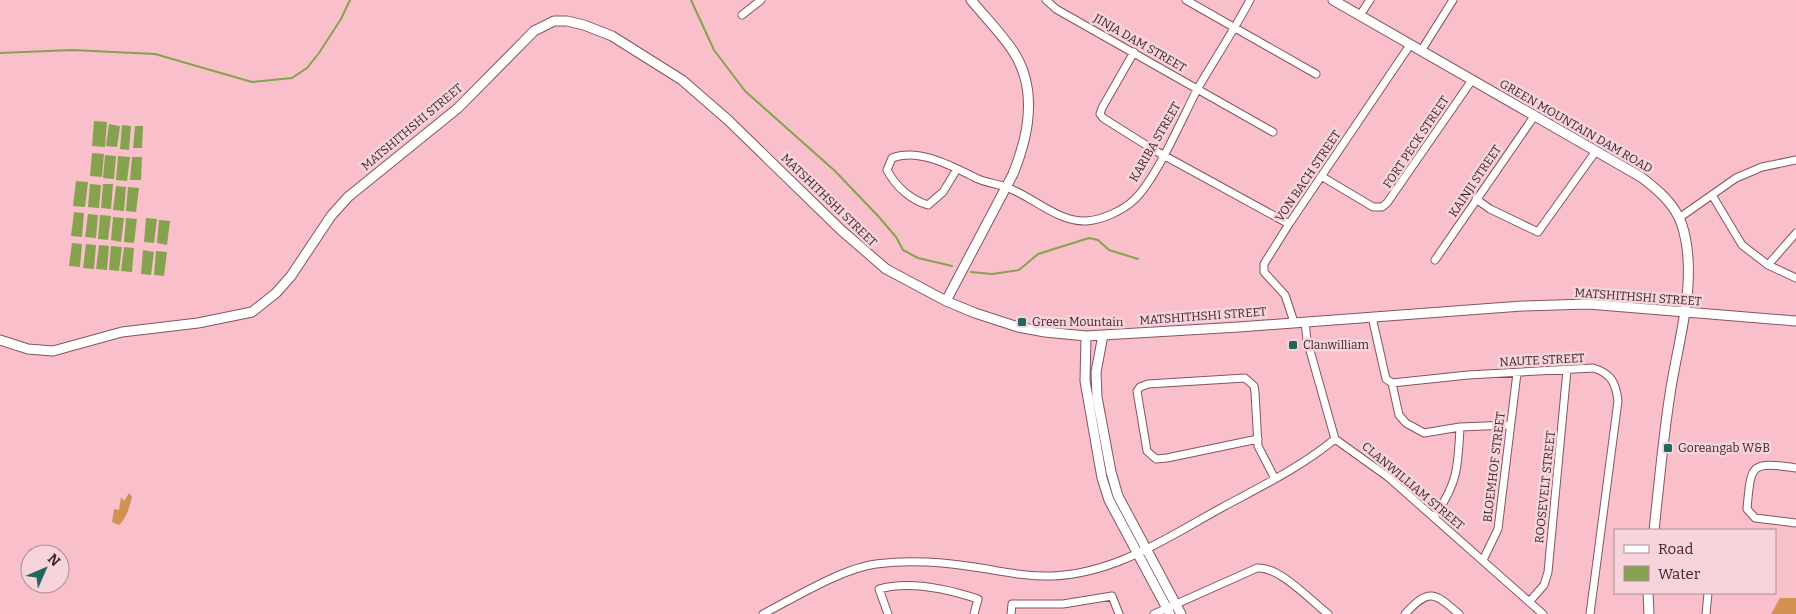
<svg xmlns="http://www.w3.org/2000/svg" width="1796" height="614" viewBox="0 0 1796 614" font-family="Bitter,serif">
  <style>
    .green { fill: #d19150 }
    .water { fill: #86a24f }
    .lines { fill: none; stroke-linecap: round; stroke-linejoin: round }
    .stream { stroke: #86a24f; stroke-width: 2 }
    .street-casing { stroke: #85545f; stroke-width: 9 }
    .secondary-casing { stroke: #85545f; stroke-width: 11 }
    .street { stroke: #fff; stroke-width: 7 }
    .secondary { stroke: #fff; stroke-width: 9 }
    .poi-dot { fill: #1e6860; stroke: #f7d4db; stroke-width: 2 }
    .labels { text-anchor: middle; dominant-baseline: central; stroke-width: 5; stroke-linejoin: round; paint-order: stroke }
    .street-label { font-size: 12px; fill: #3c262b; stroke: #f7d4db }
    .poi-label { font-size: 12px; fill: #3c262b; stroke: #f7d4db; text-anchor: start }
  </style>
  <rect width="100%" height="100%" fill="#f9c0cc"/>
  <path class="green" d="M129,493L132,497C130,506 126,519 119,525L112,522L114,509L119,510L121,497L124,501Z
    M1780,598H1796V614H1771Z"/>
  <path class="water" d="M94,121L107,122L105,147L92,146Z
    M109,124L120,126L117,147L106,146Z
    M122,125L131,126L129,150L120,149Z
    M135,126H143L142,148H133Z
    M92,153L104,154L102,177L90,176Z
    M105,155L116,156L114,179L103,178Z
    M118,156L130,157L127,181L116,180Z
    M132,157H142L141,180H130Z
    M76,181L88,182L85,207L73,206Z
    M90,184L101,185L99,208L88,207Z
    M103,184H113L111,209L101,208Z
    M116,186L126,187L124,211L113,210Z
    M128,187L139,188L136,212L126,211Z
    M74,212L84,213L82,237L71,236Z
    M88,214L98,215L96,238L85,237Z
    M100,215L111,216L108,240L98,239Z
    M113,217L124,218L121,242L111,240Z
    M126,218L137,219L134,243L124,242Z
    M146,218L157,219L154,243L144,242Z
    M159,220L170,221L167,245L157,243Z
    M72,243L82,244L80,267L69,266Z
    M86,244L96,245L94,269L83,268Z
    M99,245L109,246L107,270L96,269Z
    M111,246L122,247L119,271L109,270Z
    M124,247L134,248L132,272L121,271Z
    M143,250L154,252L151,275L141,274Z
    M156,251L167,252L164,276L154,275Z"/>
  <g class="lines">
    <path class="stream" d="M691,0L714,50L745,91L835,171L879,217L896,237L903,250L918,258L952,266
      M0,53L72,50L155,54L252,82L292,78L307,68L319,53L341,19L350,0
      M971,272L992,274L1019,270L1038,254L1089,238L1098,240L1109,250L1138,259"/>
    <defs>
      <path id="street" d="M1046,0L1056,9L1273,132
        M1186,0L1316,74
        M742,15L761,0
        M1360,15L1370,0
        M1421,51L1453,0
        M1134,52L1102,108L1100,114L1103,118L1154,150L1289,224
        M957,169L943,192L928,205C911,200 896,187 887,170L892,158C918,148 950,165 974,177C985,183 995,183 1006,187C1032,196 1057,222 1086,221C1102,220 1122,211 1134,200C1157,178 1182,118 1198,88C1215,59 1234,30 1250,0
        M1321,176L1373,207H1382L1387,203L1472,80
        M1712,195L1742,245L1768,265L1796,278
        M1476,199L1490,209L1538,232L1596,151
        M1679,218L1736,178L1762,167L1796,160
        M1435,260L1535,115
        M1768,265L1796,233
        M1372,317L1386,379L1392,383L1468,375L1593,368C1611,373 1616,383 1618,401L1590,614
        M1294,322L1285,295L1264,272V264L1289,224L1410,45
        M1305,322L1307,340L1335,439L1388,477L1543,614
        M1392,383L1399,415L1406,423L1424,433L1460,427L1510,425
        M1258,439L1167,458L1156,459L1147,451L1137,391L1140,387L1148,384L1245,378L1254,386L1255,392L1258,446L1275,479
        M1796,468C1750,461 1751,464 1747,509L1755,518L1796,523
        M1434,517C1458,483 1458,467 1460,427
        M1483,560L1498,529L1517,373
        M1530,601L1544,585L1548,572L1567,370
        M763,614C794,598 843,568 876,564C907,560 943,562 974,567C1001,571 1026,577 1053,576C1117,573 1168,537 1223,507C1262,486 1301,467 1335,439
        M888,614L879,589C911,580 948,589 978,599L974,614
        M1011,614L1012,604H1063L1112,596L1119,614
        M1154,614L1257,568C1279,566 1310,600 1328,614
        M1405,614C1429,588 1434,592 1459,614
        M1706,614L1708,593"/>
      <path id="secondary" d="M1333,0L1641,177C1658,190 1675,204 1682,225C1699,279 1678,340 1670,394C1663,439 1659,485 1654,530
        M946,301L1013,174C1029,135 1038,89 1013,51C1001,33 985,17 971,0
        M1103,335L1096,372L1097,397L1111,472L1118,496L1181,614
        M1086,336L1085,381L1102,478L1109,500L1170,614
        M0,340L28,349L53,351L122,332L198,323L252,312L276,293L291,276L331,216L348,197L458,108L534,31L554,21H567L584,25L612,36L682,80L728,120L841,230L886,269L946,301L975,313L1018,327L1045,332L1086,336L1239,327L1522,306L1588,304L1796,321
        M1648,593L1649,614"/>
    </defs>
    <use href="#street" class="street-casing"/>
    <use href="#secondary" class="secondary-casing"/>
    <use href="#street" class="street"/>
    <use href="#secondary" class="secondary"/>
  </g>
  <g class="poi-dot">
    <rect x="1017" y="317" width="10" height="10" rx="2.5"/>
    <rect x="1288" y="340" width="10" height="10" rx="2.5"/>
    <rect x="1663" y="443" width="10" height="10" rx="2.5"/>
  </g>
  <g class="labels">
    <g class="street-label">
      <text transform="translate(1140 43) rotate(30)">JINJA DAM STREET</text>
      <text transform="translate(1576 126) rotate(30)">GREEN MOUNTAIN DAM ROAD</text>
      <text transform="translate(412 127) rotate(-40)">MATSHITHSHI STREET</text>
      <text transform="translate(1155 142) rotate(-60)">KARIBA STREET</text>
      <text transform="translate(1416 142) rotate(-56)">FORT PECK STREET</text>
      <text transform="translate(1308 176) rotate(-56)">VON BACH STREET</text>
      <text transform="translate(1475 181) rotate(-56)">KAINJI STREET</text>
      <text transform="translate(829 200) rotate(44)">MATSHITHSHI STREET</text>
      <text transform="translate(1638 297) rotate(4)">MATSHITHSHI STREET</text>
      <text transform="translate(1203 316) rotate(-4)">MATSHITHSHI STREET</text>
      <text transform="translate(1542 360) rotate(-3)">NAUTE STREET</text>
      <text transform="translate(1494 467) rotate(-83)">BLOEMHOF STREET</text>
      <text transform="translate(1413 486) rotate(40)">CLANWILLIAM STREET</text>
      <text transform="translate(1545 487) rotate(-84)">ROOSEVELT STREET</text>
    </g>
    <g class="poi-label">
      <text x="1032" y="322">Green Mountain</text>
      <text x="1303" y="345">Clanwilliam</text>
      <text x="1678" y="448">Goreangab W&amp;B</text>
    </g>
  </g>
  <rect x="1614" y="529" width="162" height="65" fill="#f7d4db" stroke="#ac8e95"/>
  <rect x="1624" y="545" width="25" height="8" fill="#ffffff" stroke="#ac8e95"/>
  <text x="1658" y="554" font-size="15" fill="#3c262b">Road</text>
  <rect x="1624" y="566" width="25" height="15" fill="#86a24f" stroke="#ac8e95"/>
  <text x="1658" y="579" font-size="15" fill="#3c262b">Water</text>
  <g transform="translate(45 569) rotate(45)"><circle r="24" fill="#f7d4db" stroke="#ac8e95"/>
  <path d="M0-4L9 19L0 12L-9 19Z" fill="#1e6860"/>
  <text y="-8" font-size="14" font-weight="bold" text-anchor="middle" fill="#3c262b">N</text>
  </g>
</svg>
